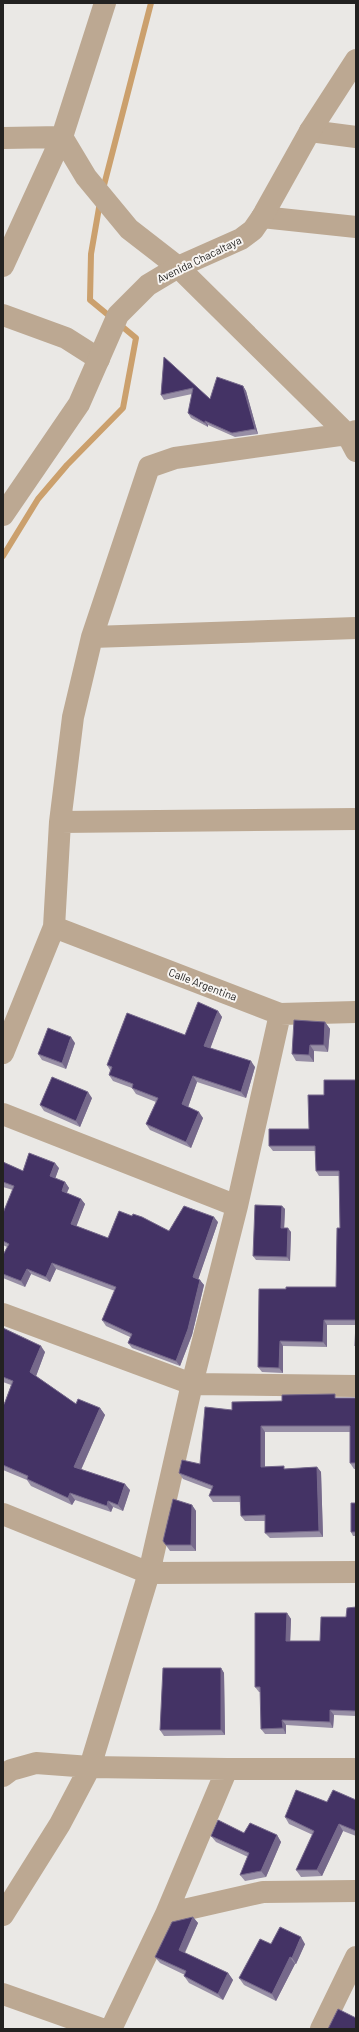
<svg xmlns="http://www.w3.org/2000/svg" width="359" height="2032" viewBox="0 0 359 2032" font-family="Barlow,sans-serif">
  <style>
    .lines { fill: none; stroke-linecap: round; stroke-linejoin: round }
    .stream { stroke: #cba06d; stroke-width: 6 }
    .minor { stroke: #bca892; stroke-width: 22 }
    .tertiary { stroke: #bca892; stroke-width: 22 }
    .wall { fill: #978ea5 }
    .shaded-wall { fill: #76698b }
    .building { fill: #443365; stroke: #76698b }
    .labels { text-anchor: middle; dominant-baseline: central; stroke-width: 4; stroke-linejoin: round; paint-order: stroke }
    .street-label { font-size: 11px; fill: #232221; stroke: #f8f5f2 }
  </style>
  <rect width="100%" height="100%" fill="#eae8e5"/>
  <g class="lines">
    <path class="stream" d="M103,189L151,3
      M3,556L38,499L67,465L123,408L136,338L90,300L91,254L100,202"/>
    <path class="minor" d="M310,131L356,137
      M3,138L62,137L86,177L129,229L178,267L347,434L356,451
      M262,217L356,227
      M3,266L62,137L105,3
      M3,315L66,338L99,359
      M92,637L356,628
      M60,822L356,819
      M54,927L280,1014L356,1012
      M3,1053L54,927L60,822L73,717L92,637L149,467L175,458L347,434L356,431
      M3,1114L237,1206
      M3,1314L192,1384L356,1386
      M3,1514L149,1573L356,1572
      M3,1776L11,1770L36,1763L90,1767L227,1769H356
      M166,1914L263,1892L356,1891
      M3,1915L60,1824L90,1767L149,1573L192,1384L237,1206L280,1014
      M3,1994L102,2029
      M111,2029L166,1914L227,1769
      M321,2029L356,1957"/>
    <path class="tertiary" d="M3,515L79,404L118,315L148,285L178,267L241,239L253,230L262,217L310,131L356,60"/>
  </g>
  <path class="wall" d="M164,357L210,399L243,386L246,391L258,434L235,437L208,425V427L191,418L188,413L192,394L164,400L161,395Z
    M218,1011L222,1017L210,1048L255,1067L246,1098L197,1082L188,1107L203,1118L191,1148L150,1130L146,1124L156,1102L136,1094L132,1088L113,1081L109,1075L110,1070L107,1065L185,1035Z
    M325,1022L330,1029L328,1052L314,1051V1062L296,1061L292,1054Z
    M75,1043L66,1069L42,1060L38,1054Z
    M356,1080V1348L355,1346V1325H327V1347L283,1346V1373L262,1372L258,1367L286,1289L336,1287L340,1228L339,1176H319L316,1171L315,1151H273L269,1146L309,1129L324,1095Z
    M92,1098L80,1127L44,1111L40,1105Z
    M3,1162L23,1171L59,1168L55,1178L65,1182L69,1188L67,1193L81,1199L85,1204L76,1226L108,1238L132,1216L169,1231L218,1222L198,1279L204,1285L192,1335L180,1366L132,1348L128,1343L130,1337L106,1326L102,1320L115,1291L56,1269L50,1282L31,1274L25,1287L3,1278V1255L7,1247L3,1245V1213L13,1190L3,1187Z
    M282,1206L285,1209L284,1228L291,1232L290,1261L256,1260L253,1256Z
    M3,1328L45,1352L36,1376L76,1404L100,1408L105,1415L81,1470L130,1490L123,1511L113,1507L111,1512L75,1500L72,1505L31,1486L27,1480L3,1470V1406L5,1402L11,1385L3,1382Z
    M356,1398V1469H354L350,1463V1432H265V1467L286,1469L317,1467L321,1472L323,1537L270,1538L265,1533V1521H245L241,1516L240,1502H213L209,1496L212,1490L183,1479L179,1473L200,1464L232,1410L282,1401Z
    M356,1503V1536H353L351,1532Z
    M192,1505L196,1511V1551H170L163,1541Z
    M356,1607V1716L334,1715L333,1728L286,1725V1734H265L261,1729V1692H259L255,1687L287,1613L291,1619L290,1641H320L346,1617Z
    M221,1668L224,1673L225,1735L164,1736L160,1730Z
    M356,1800V1836L343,1831L322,1876L301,1877L296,1870L313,1835L289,1824L285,1817L327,1802Z
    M244,1833L277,1835L281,1842L266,1877L245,1881L240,1875L248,1857L216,1842L211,1836Z
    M193,1917L198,1923L185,1953L228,1973L233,1980L223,2000L189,1983L184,1976L185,1975L160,1963L155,1957Z
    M271,1944H305L296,1964H295L276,2001L244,1985L239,1978Z"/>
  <path class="shaded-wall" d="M243,386L246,391L258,434L255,429Z
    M205,421L208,425V427L205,423Z
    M218,1011L222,1017L209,1052L204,1046Z
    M325,1022L330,1029L328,1052L324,1045Z
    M71,1037L75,1043L66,1069L62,1063Z
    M310,1045L314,1051V1062L309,1055Z
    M251,1061L255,1067L246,1098L241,1092Z
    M193,1076L197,1082L187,1110L182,1104Z
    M88,1092L92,1098L80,1127L76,1121Z
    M199,1112L203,1118L191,1148L186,1142Z
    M55,1163L59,1168L54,1182L50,1176Z
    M65,1182L69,1188L65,1196L62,1191Z
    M81,1199L85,1204L75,1230L71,1224Z
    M282,1206L285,1209L284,1231L281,1228Z
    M214,1217L218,1222L197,1283L193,1277Z
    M288,1228L291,1232L290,1261L287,1257Z
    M52,1263L56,1269L50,1282L46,1277Z
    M27,1269L31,1274L25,1287L21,1281Z
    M200,1280L204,1285L192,1335L180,1366L176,1361Z
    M324,1320L327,1325V1347L323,1342Z
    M280,1341L283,1346V1373L279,1368Z
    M41,1346L45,1352L35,1379L30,1372Z
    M100,1408L105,1415L79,1474L74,1467Z
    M261,1426L265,1432V1473L261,1467Z
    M317,1467L321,1472L323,1537L319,1531Z
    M125,1484L130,1490L123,1511L118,1505Z
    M70,1493L75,1500L72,1505L68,1498Z
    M108,1501L113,1507L111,1512L107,1506Z
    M192,1505L196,1511V1551L191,1545Z
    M287,1613L291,1619L290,1646L286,1641Z
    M221,1668L224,1673L225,1735L221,1730Z
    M330,1710L334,1715L333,1728L330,1722Z
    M282,1720L286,1725V1734L283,1728Z
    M339,1824L343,1831L322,1876L317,1870Z
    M277,1835L281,1842L266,1877L261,1871Z
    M193,1917L198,1923L183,1956L179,1950Z
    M301,1937L305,1944L296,1964L292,1958Z
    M290,1957L295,1964L276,2001L272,1994Z
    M228,1973L233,1980L223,2000L218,1994Z"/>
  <path class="building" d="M164,357L210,399L217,377L243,386L255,429L232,433L205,421V423L188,413L193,388L161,395Z
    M198,1002L218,1011L204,1046L251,1061L241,1092L193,1076L182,1104L199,1112L186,1142L146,1124L158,1098L132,1088L133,1084L109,1075L112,1067L107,1065L127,1013L185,1035Z
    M294,1020L325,1022L324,1045H310L309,1055L292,1054Z
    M48,1028L71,1037L62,1063L38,1054Z
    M52,1077L88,1092L76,1121L40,1105Z
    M324,1080H356V1346H355L356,1320H324L323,1342L280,1341L279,1368L258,1367L259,1289H286V1287H336L337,1228H340L339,1171H316L315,1146H269V1129H309L308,1095H324Z
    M29,1153L55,1163L50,1176L65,1182L62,1191L81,1199L71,1224L108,1238L119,1211L132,1216L133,1214L142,1217L169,1231L184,1206L214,1217L193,1277L200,1280L188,1329L176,1361L128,1343L132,1334L102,1320L116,1287L52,1263L46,1277L27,1269L21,1281L3,1274V1255L9,1244L3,1241V1213L14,1186L3,1182V1162L23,1171Z
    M255,1205L282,1206L281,1228H288L287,1257L253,1256Z
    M3,1328L41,1346L30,1372L76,1404L78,1399L100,1408L74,1467L125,1484L118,1505L108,1501L107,1506L70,1493L68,1498L27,1479L28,1476L3,1465V1406L5,1402L13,1381L3,1377Z
    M335,1394V1398H356V1463H350V1426H261V1467L284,1466V1469L317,1467L319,1531L265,1533V1515L241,1516L240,1496H209L213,1486L179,1473L182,1460L200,1464L205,1407L232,1410V1402L282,1401V1395Z
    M173,1499L192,1505L191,1545H166L163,1541Z
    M351,1503H356V1532H351Z
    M356,1607V1711L330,1710V1722L282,1720L283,1728L261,1729L260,1687H255V1613H287L286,1641H320L321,1617H346L347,1608Z
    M163,1668H221V1730H160Z
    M296,1790L327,1802L333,1790L356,1800V1831L339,1824L317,1870H296L314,1831L285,1817Z
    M218,1820L244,1833L250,1823L277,1835L261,1871L240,1875L249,1853L211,1836Z
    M193,1917L179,1950L228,1973L218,1994L184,1976L186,1971L155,1957L172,1922Z
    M280,1927L301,1937L292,1958L290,1957L272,1994L239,1978L260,1939L271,1944Z
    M338,2009L356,2018V2029H328Z"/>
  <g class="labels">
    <g class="street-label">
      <text transform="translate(199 259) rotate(-26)">Avenida Chacaltaya</text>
      <text transform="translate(203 984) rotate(21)">Calle Argentina</text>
    </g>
  </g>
  <rect width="359" height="2032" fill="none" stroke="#232221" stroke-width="8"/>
</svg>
